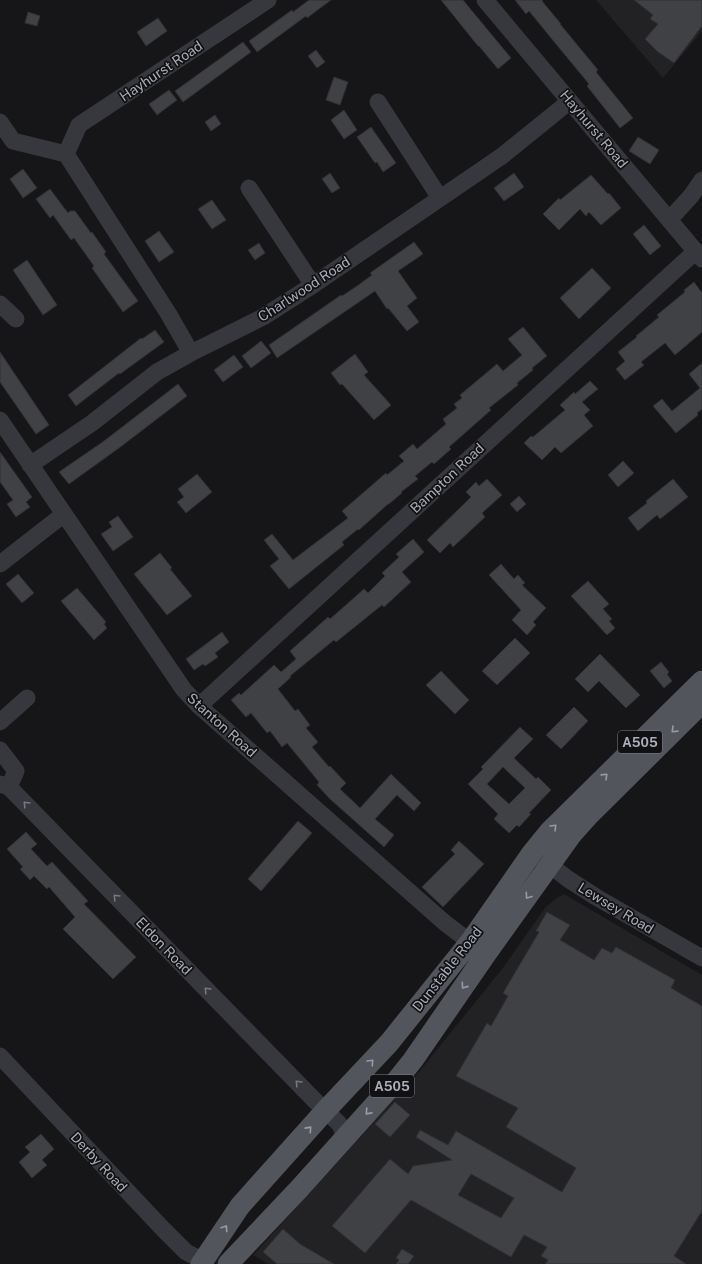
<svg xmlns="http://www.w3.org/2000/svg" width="702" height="1264" viewBox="0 0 702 1264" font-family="'Public Sans',sans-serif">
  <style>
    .built { fill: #222225 }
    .building { fill: #404145; stroke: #303034; fill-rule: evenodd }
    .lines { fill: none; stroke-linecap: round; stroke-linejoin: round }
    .minor { stroke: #37383d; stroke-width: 17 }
    .major { stroke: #53555c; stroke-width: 21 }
    .oneway { stroke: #979ba6 }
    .oneway2 { stroke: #757881 }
    .labels { text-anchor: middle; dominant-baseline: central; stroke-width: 3.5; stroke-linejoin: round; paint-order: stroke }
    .shield { fill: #111113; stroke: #7b7e86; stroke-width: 1 }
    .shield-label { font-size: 13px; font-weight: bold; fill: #a8adb8 }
    .street-label { font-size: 14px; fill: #a8adb8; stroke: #111113 }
  </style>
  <rect width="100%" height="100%" fill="#161618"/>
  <path class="built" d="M596,0H702V31L663,78Z
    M564,894L702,975V1264H268L253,1255L418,1073L502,969L545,908L555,899Z"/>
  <path class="building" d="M309,0H331L307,18L306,16L257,52L249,41L292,10L293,12Z
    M441,0H463L511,58L498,69L479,46H478Z
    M515,0H543L542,1L561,24H560L598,70L596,72L633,118L620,128L587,86L589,84L551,38L529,11L526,14Z
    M634,0H702V26L674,63L658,52L645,39L658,24L650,19L653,15Z
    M28,12L40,16L37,26L25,23Z
    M158,18L167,31L146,46L137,32Z
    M243,42L251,52L183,102L175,91Z
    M316,50L325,62L317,68L308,56Z
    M334,77L348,82L340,105L326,100Z
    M169,90L177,100L157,115L149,104Z
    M344,110L357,130L344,139L331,120Z
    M215,115L221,124L211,131L205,122Z
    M371,127L396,163L383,172L377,162L375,163L357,137Z
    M638,137L659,150L650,164L629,151Z
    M23,169L37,188L23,198L10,179Z
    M330,173L340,188L332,193L322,179Z
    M514,173L524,187L504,201L494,188Z
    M591,175L608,194L609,193L621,208L601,225L589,212L586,216L580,209L559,230L543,214L559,198L560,200Z
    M50,189L68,213L70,211H75L91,233L92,232L106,252L104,254L138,301L123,312L92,268L94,266L74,238L71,240L53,215L50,218L36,199Z
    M212,200L226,220L212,229L198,209Z
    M644,225L661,246L650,255L633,234Z
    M159,231L174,252L159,262L145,241Z
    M414,242L423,254L398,271L417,298L407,306L419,322L407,331L388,308L387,309L375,291L277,358L269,345L341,295L342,296L357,286L372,275L370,273Z
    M259,243L265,253L255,260L248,250Z
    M27,260L57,305L43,315L13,270Z
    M592,268L611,288L579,319L560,298Z
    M694,282L702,293V332L675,355L665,343L641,362L644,365L625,380L616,369L625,361L618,352L637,337L636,336L659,317L657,315L685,292L684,290Z
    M523,327L547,356L532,368L533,370L517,383L518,385L489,408L491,410L449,447L451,449L434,464L432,462L415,476L418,479L401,492L402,493L389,504H388L359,530L358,529L342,542L344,545L289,589L270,566L279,559L264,540L272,534L293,560L348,518L342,511L386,473L387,475L404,461L399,456L413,444L417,449L446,424L443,419L457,408L454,404L462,398L460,395L497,364L503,371L522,355L508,339Z
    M155,330L164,342L120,374L119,373L76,406L68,395L141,338L142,339Z
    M261,341L271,353L251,368L242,356Z
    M0,352L49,425L36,434L0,382Z
    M355,354L368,372L364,375L391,405L374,420L342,384L340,385L331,373Z
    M234,355L243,367L223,382L214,370Z
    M702,363V409L697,413L698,415L676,433L653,406L662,399L672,411L700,388L689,374Z
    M590,381L598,389L582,402L590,410L584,415L593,426L561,453L555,447L542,460L524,443L531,436L533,437L565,410L560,405L574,392L575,394Z
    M178,384L187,396L119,448L69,484L59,472L104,441Z
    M0,452L32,497L26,502L30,507L16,517L7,504L13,500L0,482Z
    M623,461L634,473L618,487L608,475Z
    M197,474L212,492L186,513L177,502L184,497L178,489Z
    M487,479L502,495L482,513L485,517L453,547L450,543L440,553L427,540L471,497L466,492L476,482L479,486Z
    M673,479L688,497L660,519L657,515L638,531L628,518L647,503L646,501Z
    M519,496L526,504L517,512L510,504Z
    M118,516L133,537L113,551L101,534L112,527L109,522Z
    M413,539L424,552L402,572L411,582L384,607L382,605L336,642L334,640L290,676L291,677L278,689L295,711L298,709L310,725L306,728L318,742L312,747L329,767L330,766L346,783L340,789L360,808L391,774L421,803L414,811L397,795L375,819L394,835L384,847L330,799L317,785L319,782L287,743L282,747L270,731L267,733L251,713L246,717L231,700L239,693L241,695L274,665L281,672L296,659L290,651L328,617L330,619L364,589L368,593L385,576L382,573L399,557L396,554Z
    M160,553L172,568L170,569L192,596L167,615L134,574Z
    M501,564L514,579L518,575L525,583L522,585L546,608L533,622L536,625L527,635L512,620L521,610L489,575Z
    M18,574L34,593L22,603L6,584Z
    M588,581L609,604L603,609L612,619L609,621L615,628L607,635L571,596Z
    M77,588L106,622L104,624L107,628L94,640L61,601Z
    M222,632L229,642L215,653L218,657L205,666L203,664L194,670L186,659Z
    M515,638L530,653L497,685L482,671Z
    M600,654L640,695L626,708L599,681L588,692L575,679Z
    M661,662L669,672L667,674L672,681L664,688L650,671Z
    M441,671L469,700L455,714L426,685Z
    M574,707L588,721L561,749L546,735Z
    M520,727L533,739L514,758L536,779L538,777L551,790L529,813L531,814L519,827L517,825L509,833L494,819L498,814L468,784L483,769L481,767ZM503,767L525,788L509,804L487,784Z
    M298,821L312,833L261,891L248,879Z
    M26,832L37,844L31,849L47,866L52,862L88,901L84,904L136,957L113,979L63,929L75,917L49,887L47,889L34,876L30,880L20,869L23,867L7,849Z
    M459,841L484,864L443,907L422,887L455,854L451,850Z
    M547,912L570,925L560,940L594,960L602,948L612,953L616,947L675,980L671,988L702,1006V1211L674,1256L686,1264H545L548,1260L541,1256L547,1247L524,1235L511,1257L411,1200L365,1253L332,1226L390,1159L408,1174L413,1166L452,1160L416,1137L420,1130L448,1145L456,1131L562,1192L576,1168L506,1127L518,1108L456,1076L487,1023L491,1026L508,996L503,993L539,932L536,931ZM471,1174L514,1198L501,1218L458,1195Z
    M395,1102L410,1115L390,1137L375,1124Z
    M41,1134L54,1149L42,1160L47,1165L32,1178L19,1162L30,1152L25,1147Z
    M283,1229L300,1244L334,1264H277L263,1252Z
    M402,1249L414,1256L408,1264H396L399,1260L396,1258Z"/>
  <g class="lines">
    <path class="minor" d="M485,0L702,259
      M378,102L440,198
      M0,122L13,141L66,154
      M249,188L313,285
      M669,220L691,196L702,180
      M0,304L16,319
      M191,353L168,313L66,154L79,125L268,0
      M0,420L184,690L199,706L445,923L470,942
      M30,465L92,423L157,372L191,353L263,317L313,285L502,156L570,101
      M0,564L64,514
      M199,706L696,251
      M0,722L27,698
      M0,750L16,771L9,787
      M0,784L9,787L325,1111C336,1121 345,1125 343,1140
      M541,858L568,879L596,897L702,958
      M0,1056L163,1229L186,1252L204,1261"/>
    <path class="major" d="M201,1264L240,1206L325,1111L389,1043L470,942L532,853L549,832L702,681
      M228,1264L299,1189L397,1080L413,1060L486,954L572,834L589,815L702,703"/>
  </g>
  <defs><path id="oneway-chevron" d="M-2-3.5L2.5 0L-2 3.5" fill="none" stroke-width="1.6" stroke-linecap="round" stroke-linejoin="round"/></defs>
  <g class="oneway">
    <use href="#oneway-chevron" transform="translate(674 730) rotate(136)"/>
    <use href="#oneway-chevron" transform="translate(605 776) rotate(-44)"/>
    <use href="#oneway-chevron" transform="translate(554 827) rotate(-45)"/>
    <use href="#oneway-chevron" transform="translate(528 896) rotate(126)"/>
    <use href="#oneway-chevron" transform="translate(464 986) rotate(125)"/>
    <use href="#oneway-chevron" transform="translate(371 1062) rotate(-47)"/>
    <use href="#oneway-chevron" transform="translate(368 1112) rotate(132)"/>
    <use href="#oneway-chevron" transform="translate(309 1129) rotate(-48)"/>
    <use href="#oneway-chevron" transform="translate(225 1228) rotate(-56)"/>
  </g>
  <g class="oneway2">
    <use href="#oneway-chevron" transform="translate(26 804) rotate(-134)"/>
    <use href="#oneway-chevron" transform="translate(116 897) rotate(-134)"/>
    <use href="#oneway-chevron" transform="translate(207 990) rotate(-134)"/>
    <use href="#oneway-chevron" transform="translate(298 1083) rotate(-134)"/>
  </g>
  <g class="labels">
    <g class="shield">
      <rect x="618" y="731" width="44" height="22" rx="3"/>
      <rect x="370" y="1075" width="44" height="22" rx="3"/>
    </g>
    <g class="shield-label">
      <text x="640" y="742">A505</text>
      <text x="392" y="1086">A505</text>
    </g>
    <g class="street-label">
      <text transform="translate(161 71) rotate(-34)">Hayhurst Road</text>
      <text transform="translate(594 129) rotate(50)">Hayhurst Road</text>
      <text transform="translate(304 289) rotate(-33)">Charlwood Road</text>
      <text transform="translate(447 478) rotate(-43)">Bampton Road</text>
      <text transform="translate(222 725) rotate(42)">Stanton Road</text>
      <text transform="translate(616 908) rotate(31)">Lewsey Road</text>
      <text transform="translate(164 946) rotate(46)">Eldon Road</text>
      <text transform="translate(447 969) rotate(-52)">Dunstable Road</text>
      <text transform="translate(99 1162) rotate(47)">Derby Road</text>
    </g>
  </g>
</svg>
